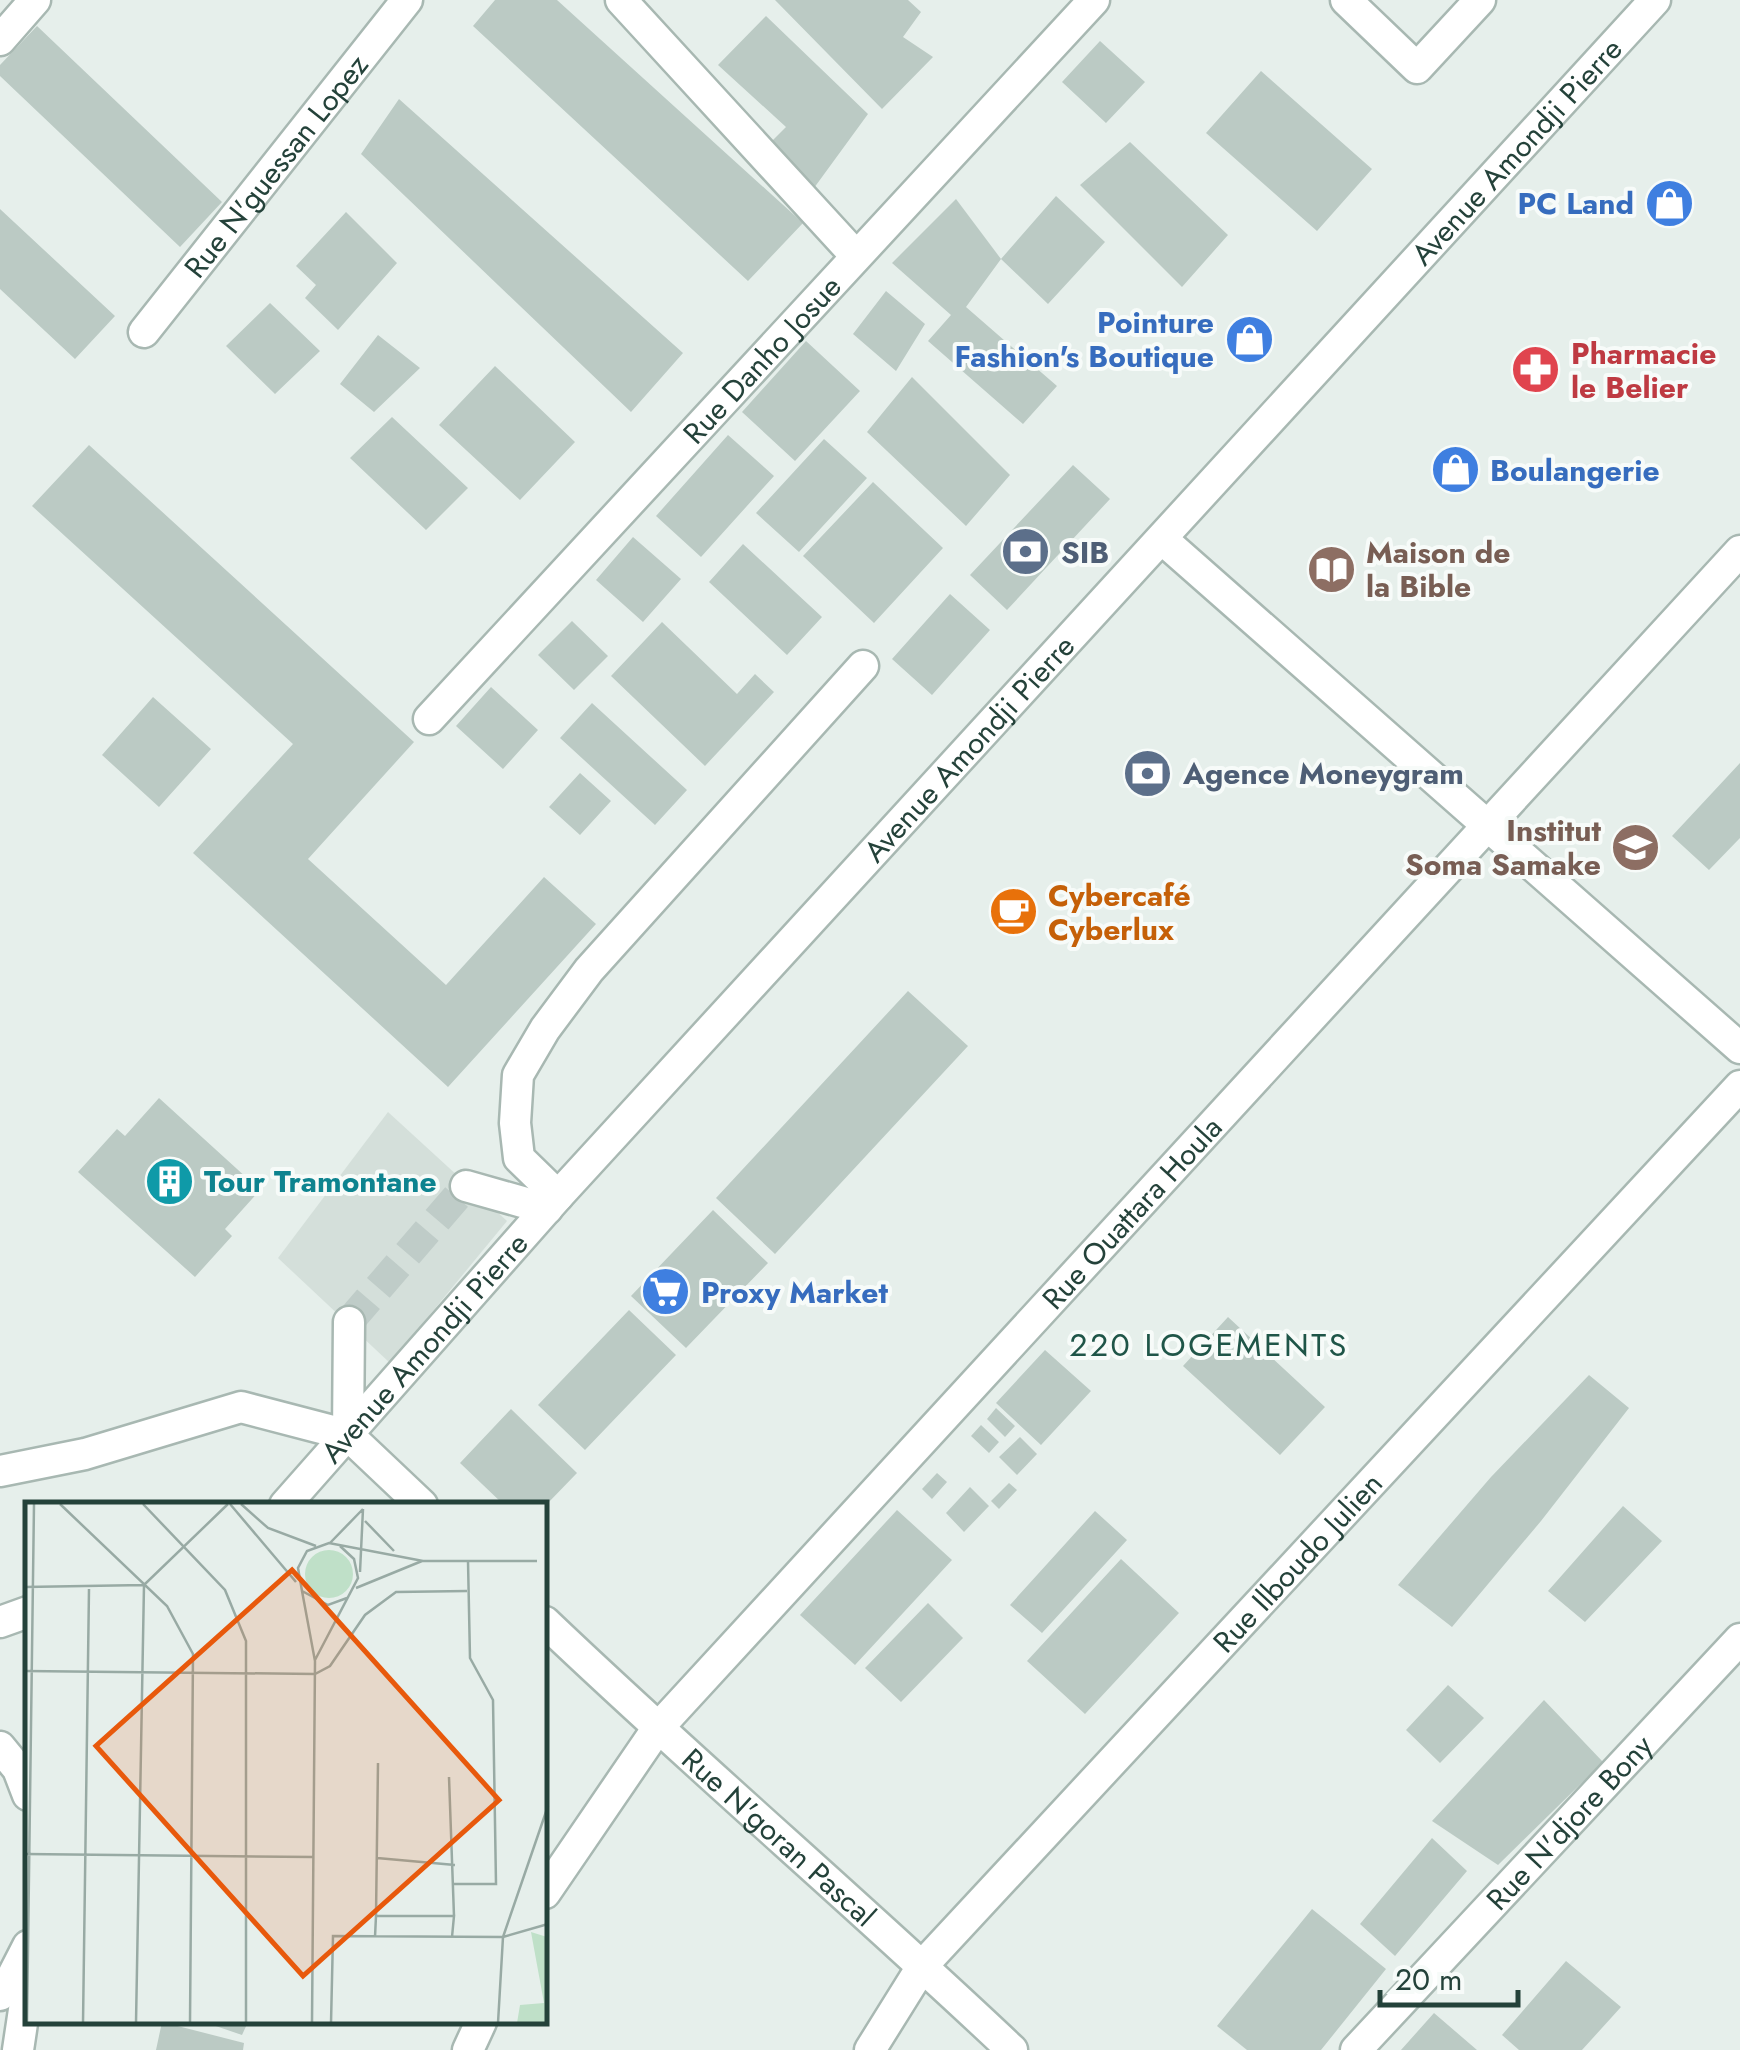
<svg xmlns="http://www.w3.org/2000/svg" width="1740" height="2050" viewBox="0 0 1740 2050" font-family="Jost,sans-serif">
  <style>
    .built { fill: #d4dfda }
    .building { fill: #bbcac4 }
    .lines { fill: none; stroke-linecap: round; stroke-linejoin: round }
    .minor-tunnel { stroke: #bfccc8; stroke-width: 30; stroke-dasharray: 30 15; stroke-linecap: butt }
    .minor-casing { stroke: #a8b8b2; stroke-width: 35 }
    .minor { stroke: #fff; stroke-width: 30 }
    .labels { text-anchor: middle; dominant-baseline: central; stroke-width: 8; stroke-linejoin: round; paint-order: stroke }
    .street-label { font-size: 30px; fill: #24423a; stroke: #f7fbf9 }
    .shop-label { font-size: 30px; font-weight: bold; fill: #366cbe; stroke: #f7fbf9; text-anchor: end }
    .health-label { font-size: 30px; font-weight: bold; fill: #be3a42; stroke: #f7fbf9; text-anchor: start }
    .service-label { font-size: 30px; font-weight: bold; fill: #4e5e75; stroke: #f7fbf9; text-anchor: start }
    .education-label { font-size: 30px; font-weight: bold; fill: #785e54; stroke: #f7fbf9; text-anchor: start }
    .food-label { font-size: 30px; font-weight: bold; fill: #c56008; stroke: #f7fbf9; text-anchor: start }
    .culture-label { font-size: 30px; font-weight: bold; fill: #0d838f; stroke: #f7fbf9; text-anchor: start }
    .neighbourhood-label { font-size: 32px; letter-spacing: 2.5px; fill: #1f5548; stroke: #f7fbf9 }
    .inset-road { fill: none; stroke: #98aaa4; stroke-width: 2.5 }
    .view { fill: #e8590c; fill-opacity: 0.15; stroke: #e8590c; stroke-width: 5 }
    .inset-edge { fill: none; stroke: #24423a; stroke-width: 5 }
  </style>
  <rect width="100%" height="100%" fill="#e6efeb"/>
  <path class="built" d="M388,1112L507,1221L390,1363L278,1258Z"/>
  <path class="building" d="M495,0H557L803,223L748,281L473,26Z
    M775,0H908L921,12L903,37L933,57L882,109Z
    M766,16L868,114L814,188L765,148L786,127L718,65Z
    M37,26L222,202L180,247L0,76V65Z
    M1100,41L1145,82L1106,123L1062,82Z
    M1261,71L1372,169L1317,231L1206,133Z
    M399,99L683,353L631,412L361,154Z
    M1130,142L1228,235L1182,287L1080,185Z
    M1056,196L1105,242L1048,304L1001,259Z
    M956,199L1001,259L966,307L1057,386L1023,424L928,341L951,315L892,263Z
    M0,209L115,316L75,359L0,289Z
    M346,212L397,263L338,330L305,298L316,285L296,266Z
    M886,291L925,324L896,371L853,334Z
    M270,303L320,351L275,394L226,346Z
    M378,335L420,368L374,412L340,384Z
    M806,341L860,391L795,461L742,412Z
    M495,366L575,442L520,500L439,425Z
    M912,377L1010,475L966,526L867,432Z
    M392,417L468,488L426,530L350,458Z
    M728,435L774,476L701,557L656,516Z
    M824,439L867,478L799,552L756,513Z
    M89,445L414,742L308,859L446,985L544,877L596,924L448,1087L193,853L293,744L32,506Z
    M1073,465L1110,499L1007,610L970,575Z
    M873,482L943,548L874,623L803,556Z
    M633,537L681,579L643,622L596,580Z
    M743,544L822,617L787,655L709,582Z
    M950,594L990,630L932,695L892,659Z
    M572,621L608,656L574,690L538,655Z
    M662,622L737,694L755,674L774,692L705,766L611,676Z
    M491,687L538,730L503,769L456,726Z
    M153,697L211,749L159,807L102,755Z
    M592,703L687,790L655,825L560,738Z
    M1740,763V838L1709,870L1672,836Z
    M580,773L611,801L580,835L549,807Z
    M908,991L968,1046L775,1254L716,1198Z
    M159,1098L260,1190L225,1229L232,1236L195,1277L78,1172L117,1129L125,1136Z
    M713,1210L768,1263L686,1348L631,1296Z
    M629,1310L676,1355L585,1450L538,1405Z
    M1228,1317L1325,1407L1280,1455L1183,1366Z
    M1045,1350L1091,1391L1041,1445L996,1403Z
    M1589,1375L1629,1408L1541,1521L1452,1627L1398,1585L1491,1477Z
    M996,1408L1015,1426L1005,1437L987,1419Z
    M511,1409L577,1473L546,1505H504L460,1463Z
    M981,1425L999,1442L989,1453L971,1436Z
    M1020,1437L1037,1454L1017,1475L999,1457Z
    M937,1473L947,1482L932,1499L922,1489Z
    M1009,1483L1017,1490L999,1509L991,1501Z
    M970,1487L989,1506L964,1532L946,1513Z
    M1623,1506L1662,1541L1585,1622L1548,1591Z
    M897,1510L952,1560L855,1665L800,1615Z
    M1095,1511L1127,1540L1042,1633L1010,1605Z
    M1121,1559L1179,1613L1085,1714L1027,1661Z
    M928,1603L963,1638L901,1702L865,1668Z
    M1448,1685L1484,1718L1440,1763L1406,1730Z
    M1544,1700L1603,1762L1498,1865L1432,1821Z
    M1432,1838L1467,1871L1395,1956L1360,1924Z
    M1312,1909L1386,1969L1321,2050H1247L1217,2026Z
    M1566,1961L1621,2007L1582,2050H1519L1502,2035Z
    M1434,2013L1477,2050H1401Z
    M162,2022L244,2043L243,2050H156Z
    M204,2022H248L242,2035Z"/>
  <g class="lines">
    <path class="minor-tunnel" d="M349,1322L466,1186"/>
    <defs>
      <g id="minor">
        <path d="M621,0L856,256"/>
        <path d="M1346,0L1417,68L1480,0"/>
        <path d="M0,40L35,0"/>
        <path id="s1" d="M144,332L407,0"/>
        <path d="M1162,539L1740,1048"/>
        <path id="s2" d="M429,719L1094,0"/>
        <path d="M466,1186L547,1209"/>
        <path d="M558,1196L519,1158L515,1123L518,1075L545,1029L589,970L863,666"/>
        <path d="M348,1435L349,1322"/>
        <path d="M0,1471L85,1454L241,1407L348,1435L422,1505"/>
        <path id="s3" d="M285,1505L558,1196L1655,0"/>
        <path d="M0,1622L28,1612"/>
        <path id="s4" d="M545,1622C698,1768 859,1905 1012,2050"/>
        <path d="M0,1747L18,1769L28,1795"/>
        <path id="s5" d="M545,1893L657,1729L1740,551"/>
        <path d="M0,1995L6,1989L28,1946"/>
        <path d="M18,2050L28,1983"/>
        <path d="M468,2050L481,2022"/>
        <path id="s6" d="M870,2050L923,1965L1740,1086"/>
        <path id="s7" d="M1356,2050L1740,1639"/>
      </g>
    </defs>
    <use href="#minor" class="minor-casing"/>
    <use href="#minor" class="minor"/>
  </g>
  <defs>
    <symbol id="shop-disc" viewBox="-11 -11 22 22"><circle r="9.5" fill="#3f7fe0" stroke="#f7fbf9"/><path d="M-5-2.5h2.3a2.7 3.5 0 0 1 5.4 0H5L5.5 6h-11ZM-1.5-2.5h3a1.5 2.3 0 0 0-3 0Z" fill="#fff"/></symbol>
    <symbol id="pharmacy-disc" viewBox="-11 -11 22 22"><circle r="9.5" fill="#e0444e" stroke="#f7fbf9"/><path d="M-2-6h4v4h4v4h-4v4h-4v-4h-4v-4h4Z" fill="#fff"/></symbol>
    <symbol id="bank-disc" viewBox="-11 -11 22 22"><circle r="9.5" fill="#5c6f8a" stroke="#f7fbf9"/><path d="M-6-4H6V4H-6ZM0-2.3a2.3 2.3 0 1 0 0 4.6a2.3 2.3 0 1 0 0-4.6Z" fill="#fff"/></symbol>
    <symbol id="library-disc" viewBox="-11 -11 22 22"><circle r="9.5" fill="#8d6e63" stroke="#f7fbf9"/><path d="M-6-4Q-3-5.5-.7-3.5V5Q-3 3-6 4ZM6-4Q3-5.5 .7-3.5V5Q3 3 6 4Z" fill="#fff"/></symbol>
    <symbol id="school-disc" viewBox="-11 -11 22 22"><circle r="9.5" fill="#8d6e63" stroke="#f7fbf9"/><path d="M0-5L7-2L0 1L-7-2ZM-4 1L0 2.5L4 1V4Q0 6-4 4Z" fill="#fff"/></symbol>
    <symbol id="cafe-disc" viewBox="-11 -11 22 22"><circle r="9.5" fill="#e8710a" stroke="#f7fbf9"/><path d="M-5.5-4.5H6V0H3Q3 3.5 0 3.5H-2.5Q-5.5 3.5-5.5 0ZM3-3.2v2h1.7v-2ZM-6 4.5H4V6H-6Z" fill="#fff"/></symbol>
    <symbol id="building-disc" viewBox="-11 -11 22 22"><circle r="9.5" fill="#0f9aa8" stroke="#f7fbf9"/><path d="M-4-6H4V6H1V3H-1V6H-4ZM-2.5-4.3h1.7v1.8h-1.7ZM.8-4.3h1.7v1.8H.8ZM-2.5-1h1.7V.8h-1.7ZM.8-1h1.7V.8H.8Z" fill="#fff"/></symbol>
    <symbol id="supermarket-disc" viewBox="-11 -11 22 22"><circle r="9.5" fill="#3f7fe0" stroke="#f7fbf9"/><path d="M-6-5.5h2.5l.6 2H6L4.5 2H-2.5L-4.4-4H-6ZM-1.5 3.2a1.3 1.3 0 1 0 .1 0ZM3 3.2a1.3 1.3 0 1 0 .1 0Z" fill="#fff"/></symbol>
  </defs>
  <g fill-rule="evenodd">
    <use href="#shop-disc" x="1642" y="176" width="55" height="55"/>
    <use href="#shop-disc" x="1222" y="312" width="55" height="55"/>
    <use href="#pharmacy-disc" x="1508" y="342" width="55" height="55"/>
    <use href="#shop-disc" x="1428" y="442" width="55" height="55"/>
    <use href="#bank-disc" x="998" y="524" width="55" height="55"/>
    <use href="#library-disc" x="1304" y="542" width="55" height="55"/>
    <use href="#bank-disc" x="1120" y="746" width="55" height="55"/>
    <use href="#school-disc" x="1608" y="820" width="55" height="55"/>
    <use href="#cafe-disc" x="986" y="884" width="55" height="55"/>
    <use href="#building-disc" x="142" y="1154" width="55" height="55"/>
    <use href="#supermarket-disc" x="638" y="1264" width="55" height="55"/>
  </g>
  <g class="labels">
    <g class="street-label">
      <text stroke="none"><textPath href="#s3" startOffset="1830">Avenue Amondji Pierre</textPath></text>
      <text stroke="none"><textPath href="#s1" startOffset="212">Rue N'guessan Lopez</textPath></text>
      <text stroke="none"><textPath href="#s2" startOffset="490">Rue Danho Josue</textPath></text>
      <text stroke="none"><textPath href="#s3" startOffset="1020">Avenue Amondji Pierre</textPath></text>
      <text stroke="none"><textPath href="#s5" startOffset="900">Rue Ouattara Houla</textPath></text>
      <text stroke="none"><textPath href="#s3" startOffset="210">Avenue Amondji Pierre</textPath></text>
      <text stroke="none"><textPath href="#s6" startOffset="650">Rue Ilboudo Julien</textPath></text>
      <text stroke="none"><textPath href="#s7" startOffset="312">Rue N'djore Bony</textPath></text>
      <text stroke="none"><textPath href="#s4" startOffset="318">Rue N'goran Pascal</textPath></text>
    </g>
    <g class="shop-label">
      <text x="1634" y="203">PC Land</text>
      <text x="1214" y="322">Pointure<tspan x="1214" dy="34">Fashion's Boutique</tspan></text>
      <text x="1490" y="470" text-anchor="start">Boulangerie</text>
      <text x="701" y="1292" text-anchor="start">Proxy Market</text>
    </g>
    <g class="health-label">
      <text x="1571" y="353">Pharmacie<tspan x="1571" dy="34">le Belier</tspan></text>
    </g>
    <g class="service-label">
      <text x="1061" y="552">SIB</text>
      <text x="1183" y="773">Agence Moneygram</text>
    </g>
    <g class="education-label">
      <text x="1366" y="552">Maison de<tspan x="1366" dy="34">la Bible</tspan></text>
      <text x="1601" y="830" text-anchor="end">Institut<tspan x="1601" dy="34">Soma Samake</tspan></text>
    </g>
    <g class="food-label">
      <text x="1048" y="895">Cybercafé<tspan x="1048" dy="34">Cyberlux</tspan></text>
    </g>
    <g class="culture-label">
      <text x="204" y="1181">Tour Tramontane</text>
    </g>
    <g class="neighbourhood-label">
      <text x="1209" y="1345">220 LOGEMENTS</text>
    </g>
  </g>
  <g transform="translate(25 1502)">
    <rect width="522" height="522" fill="#e6efeb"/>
    <path d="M280 72a24 24 0 1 1 48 0a24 24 0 1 1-48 0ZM506,430L522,435V521H492L495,503L519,501Z" fill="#bfe0c8"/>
    <path class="inset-road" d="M35,2L142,104L168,152L165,521M118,2L200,88L221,139V521M205,2L271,80M216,2L243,26L291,44M340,19L369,49M305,41L338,7M335,70L338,7M0,85L119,83L203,2M331,86L397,59M277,89L290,159L287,521M322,96L303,103L277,89L273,66L282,49L304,41L398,59H512M290,158L333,76L329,57L315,44M0,169L290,172L305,164L340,113L371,90L442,89M424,275L429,414M0,352L289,355M352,356L430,363M429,382H471L468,198L445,156L443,59M351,414L353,261M350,435L351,414H429L427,435M2,521L9,2M58,521L64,87M111,521L119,83M306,521L308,434L478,435L523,422M473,521L478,435L523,304"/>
    <path class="view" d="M267,68L474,298L278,474L71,244Z"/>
    <rect width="522" height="522" class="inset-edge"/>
  </g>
  <path d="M1380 1990v15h138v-15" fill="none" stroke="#24423a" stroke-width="5"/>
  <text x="1395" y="1990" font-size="30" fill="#24423a" stroke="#f7fbf9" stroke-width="8" paint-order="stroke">20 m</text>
</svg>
